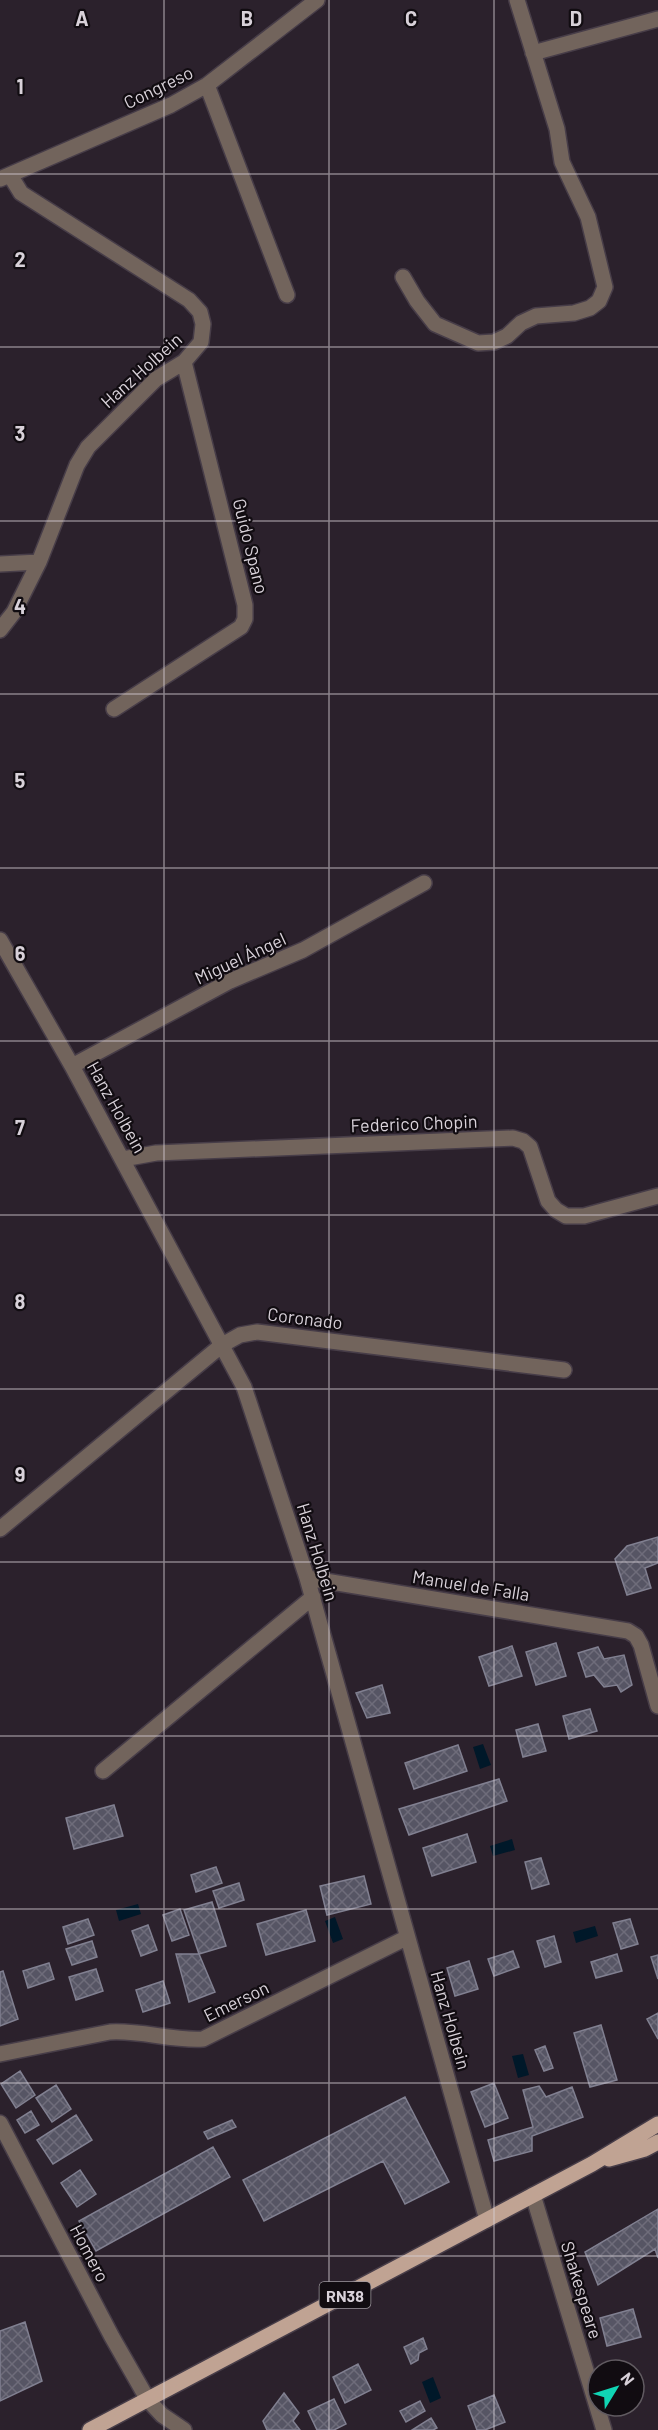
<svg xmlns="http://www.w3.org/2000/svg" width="658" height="2430" viewBox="0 0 658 2430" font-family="Barlow,sans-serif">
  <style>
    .water { fill: #001829 }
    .building { fill: url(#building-cross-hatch); stroke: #818091; stroke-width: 1.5 }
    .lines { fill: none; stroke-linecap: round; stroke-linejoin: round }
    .minor-casing { stroke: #473d48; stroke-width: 18 }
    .major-casing { stroke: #473d48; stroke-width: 18 }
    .minor { stroke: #72645c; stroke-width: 15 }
    .major { stroke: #c0a393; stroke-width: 15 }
    .grid { fill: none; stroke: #d8d1d9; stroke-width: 1.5; stroke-opacity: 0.55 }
    .labels { text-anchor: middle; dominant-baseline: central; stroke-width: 4.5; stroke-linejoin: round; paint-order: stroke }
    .shield { fill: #110c11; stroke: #9c969d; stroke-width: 1.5 }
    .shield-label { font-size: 16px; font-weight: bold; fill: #d8d1d9 }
    .street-label { font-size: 18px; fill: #d8d1d9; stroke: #110c11 }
    .grid-label { font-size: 20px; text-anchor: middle; font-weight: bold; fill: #d8d1d9; stroke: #110c11; stroke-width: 4.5; stroke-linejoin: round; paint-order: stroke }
  </style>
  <defs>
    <pattern id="building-cross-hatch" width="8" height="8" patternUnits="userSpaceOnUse" patternTransform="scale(1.5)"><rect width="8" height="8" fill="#565564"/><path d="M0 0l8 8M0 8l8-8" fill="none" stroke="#6e6c7a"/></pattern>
  </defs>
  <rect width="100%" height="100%" fill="#2b212c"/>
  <path class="water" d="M483,1744L491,1765L480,1769L473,1747Z
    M512,1839L515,1850L493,1856L490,1846Z
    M138,1904L141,1914L119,1921L116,1910Z
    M335,1917L343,1939L333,1943L325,1921Z
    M595,1926L598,1936L576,1943L573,1932Z
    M523,2054L529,2075L518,2078L512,2056Z
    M433,2377L441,2398L430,2403L422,2382Z"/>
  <path class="building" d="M658,1537V1563L645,1568L651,1588L627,1595L615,1559L627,1546Z
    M556,1643L566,1676L536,1685L526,1652Z
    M512,1646L522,1676L489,1686L479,1657Z
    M598,1647L604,1659L624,1655L632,1685L621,1692L617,1685L604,1687L594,1675L586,1677L578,1653Z
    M382,1685L390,1713L367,1718L356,1693Z
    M590,1709L597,1731L569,1739L563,1716Z
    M538,1724L546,1751L523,1757L516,1730Z
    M458,1745L467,1771L414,1789L405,1763Z
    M499,1779L507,1801L409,1835L399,1809Z
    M114,1805L123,1836L74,1849L66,1818Z
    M467,1834L476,1862L432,1876L423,1848Z
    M541,1858L549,1884L532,1889L525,1862Z
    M216,1867L222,1883L196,1892L191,1875Z
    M364,1876L371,1904L327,1915L320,1886Z
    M239,1883L244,1900L219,1908L213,1891Z
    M212,1902L226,1946L199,1954L184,1910Z
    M180,1909L189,1935L172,1941L163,1915Z
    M306,1910L315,1941L266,1955L257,1924Z
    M88,1919L94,1935L68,1944L63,1927Z
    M630,1919L638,1944L621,1949L613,1923Z
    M148,1925L157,1950L141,1956L132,1931Z
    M554,1936L561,1962L545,1967L537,1941Z
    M92,1941L97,1957L72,1965L66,1949Z
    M513,1951L519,1967L494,1976L488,1959Z
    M176,1954H199L215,1992L189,2002Z
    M617,1954L622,1971L596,1978L591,1962Z
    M658,1955V1979L651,1957Z
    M469,1961L478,1989L455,1996L447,1968Z
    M49,1963L54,1979L28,1988L23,1971Z
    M96,1969L103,1991L76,2000L69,1977Z
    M3,1971L18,2019L0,2026V1972Z
    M163,1981L170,2003L143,2012L136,1990Z
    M658,2013V2039L647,2019Z
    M601,2025L617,2080L590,2087L574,2033Z
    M545,2046L553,2068L544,2071L535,2050Z
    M20,2071L35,2095L16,2108L1,2084Z
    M494,2083L508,2118L485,2127L471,2092Z
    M56,2085L71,2109L52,2122L36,2098Z
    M539,2086L546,2097L572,2087L583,2117L532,2136V2151L494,2161L488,2140L533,2127L523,2090Z
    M405,2097L449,2182L405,2204L383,2161L264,2221L243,2180Z
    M31,2111L39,2125L25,2133L17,2120Z
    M76,2115L92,2140L53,2164L37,2140Z
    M232,2120L236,2127L208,2139L204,2132Z
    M213,2147L230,2177L96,2251L79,2221Z
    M80,2170L96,2194L77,2207L61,2183Z
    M658,2209V2258L655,2249L598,2285L585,2252Z
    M633,2309L641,2337L607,2346L600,2318Z
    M25,2322L42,2381L0,2401V2331Z
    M423,2338L427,2349L419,2353L418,2360L411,2364L404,2347Z
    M358,2364L371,2390L345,2403L333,2377Z
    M284,2393L299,2413L293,2421L300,2430H267L263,2421Z
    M494,2395L505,2422L485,2430H477L468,2406Z
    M334,2399L346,2424L334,2430H317L308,2411Z
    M420,2401L425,2411L406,2422L400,2411Z
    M431,2418L437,2428L433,2430H412Z"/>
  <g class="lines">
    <defs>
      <path id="minor" d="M533,53L658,19
        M207,85L287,295
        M0,179L171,105L207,85L317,0
        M403,277L417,301L435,324L478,343L494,342L507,336L521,323L536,316L574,313L590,308L599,301L605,287L588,217L562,162L557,129L517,0
        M0,564L39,562
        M0,630L14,612L39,562L77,465L88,447L156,379L184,362L201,342L203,324L200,312L189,300L21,193L10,175
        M114,709L241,627L245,619V605L184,362
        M0,940L72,1066L244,1387L307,1578L487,2220
        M72,1066L230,981L303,950L424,883
        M123,1159L156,1153L513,1138L523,1141L530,1147L548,1201L556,1210L566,1216H584L658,1196
        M0,1529L222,1345L240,1335L257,1332L564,1370
        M307,1578L628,1631L636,1636L641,1645L658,1706
        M103,1771L313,1597
        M0,2054L110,2032C141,2030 172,2041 203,2039L406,1938
        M0,2123L112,2337L148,2400L162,2415L184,2430
        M533,2195L604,2430"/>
      <path id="major" d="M609,2159L645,2149L658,2142
        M90,2430L592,2164L658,2124"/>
    </defs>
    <use href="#minor" class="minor-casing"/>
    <use href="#major" class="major-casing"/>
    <use href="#minor" class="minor"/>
    <use href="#major" class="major"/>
  </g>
  <path class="grid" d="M164,0V2430M329,0V2430M494,0V2430M0,174H658M0,347H658M0,521H658M0,694H658M0,868H658M0,1041H658M0,1215H658M0,1389H658M0,1562H658M0,1736H658M0,1909H658M0,2083H658M0,2256H658"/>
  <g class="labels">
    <rect class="shield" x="319.5" y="2282" width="51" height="26" rx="4.5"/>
    <g class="shield-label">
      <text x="345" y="2295">RN38</text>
    </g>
    <g class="street-label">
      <text transform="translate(158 87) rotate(-26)">Congreso</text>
      <text transform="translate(141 370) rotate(-42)">Hanz Holbein</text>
      <text transform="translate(251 546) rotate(76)">Guido Spano</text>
      <text transform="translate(240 958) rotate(-25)">Miguel Ángel</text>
      <text transform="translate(117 1107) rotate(61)">Hanz Holbein</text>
      <text transform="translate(414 1123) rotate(-2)">Federico Chopin</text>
      <text transform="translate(305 1318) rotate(7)">Coronado</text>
      <text transform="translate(318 1552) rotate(73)">Hanz Holbein</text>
      <text transform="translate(471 1585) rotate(9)">Manuel de Falla</text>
      <text transform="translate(236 2001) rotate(-26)">Emerson</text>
      <text transform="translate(451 2020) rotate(74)">Hanz Holbein</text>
      <text transform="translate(90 2253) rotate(62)">Homero</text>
      <text transform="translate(582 2290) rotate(73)">Shakespeare</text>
    </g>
  </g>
  <g class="grid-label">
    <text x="82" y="26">A</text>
    <text x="247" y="26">B</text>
    <text x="411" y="26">C</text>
    <text x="576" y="26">D</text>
    <text x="20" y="94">1</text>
    <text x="20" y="267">2</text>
    <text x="20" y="441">3</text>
    <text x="20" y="614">4</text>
    <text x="20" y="788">5</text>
    <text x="20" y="961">6</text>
    <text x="20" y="1135">7</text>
    <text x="20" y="1309">8</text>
    <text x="20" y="1482">9</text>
  </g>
  <g transform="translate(616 2388) rotate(52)"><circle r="28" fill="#110c11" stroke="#615b61" stroke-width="1.5"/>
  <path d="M0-4.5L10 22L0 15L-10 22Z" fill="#10d5b4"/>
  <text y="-9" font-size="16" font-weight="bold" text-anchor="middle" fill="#d8d1d9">N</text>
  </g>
</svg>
